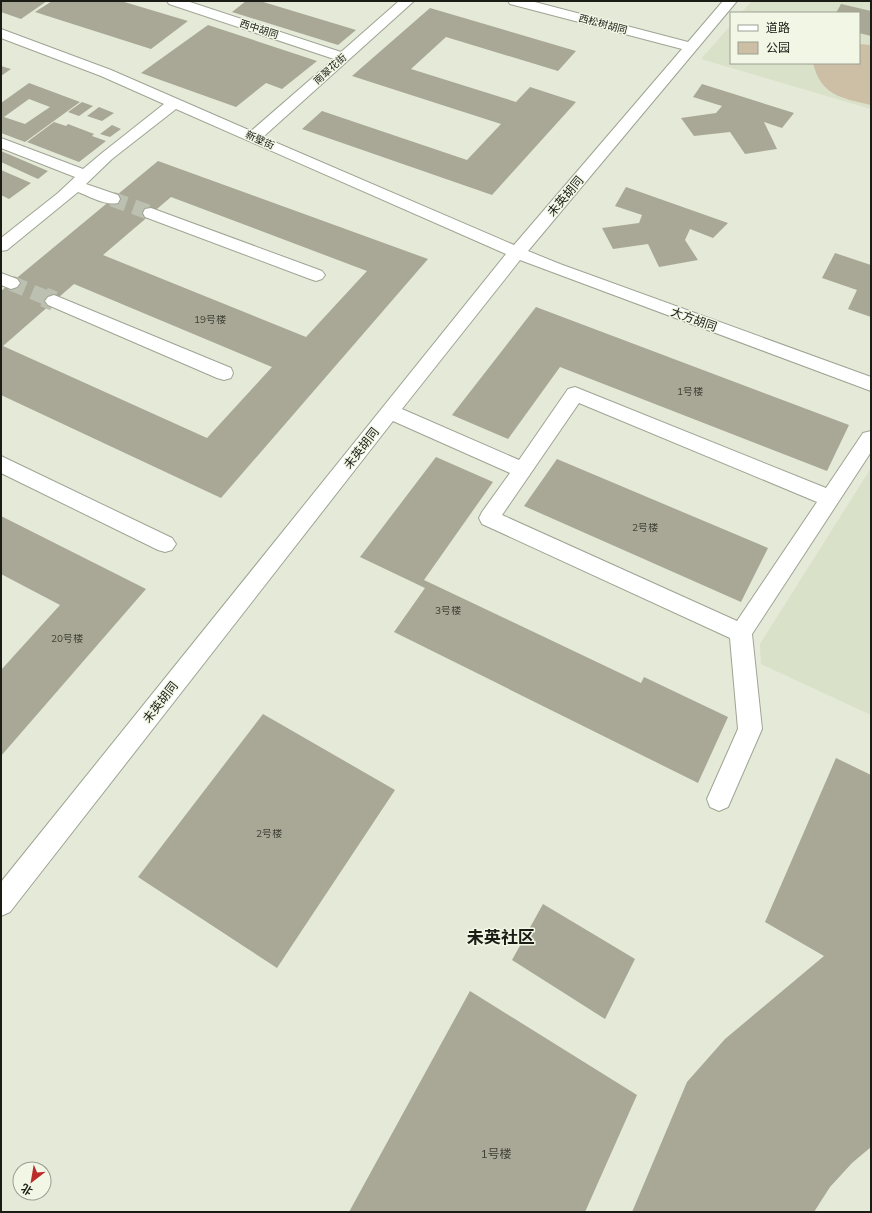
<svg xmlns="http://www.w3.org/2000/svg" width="872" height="1213" viewBox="0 0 872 1213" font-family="Mulish,'Noto Sans SC',sans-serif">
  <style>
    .built { fill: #d9e1c8 }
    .green { fill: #cdbfa5 }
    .building { fill: #a9a896; fill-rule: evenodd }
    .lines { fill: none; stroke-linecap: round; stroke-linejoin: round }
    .minor-tunnel-far1 { stroke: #bcc0b1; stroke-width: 15; stroke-dasharray: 15 8; stroke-linecap: butt }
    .minor-tunnel { stroke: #bcc0b1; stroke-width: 20; stroke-dasharray: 20 10; stroke-linecap: butt }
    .minor-casing { stroke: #9ea493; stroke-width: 2 }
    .minor { fill: #fff; fill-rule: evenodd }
    .labels { text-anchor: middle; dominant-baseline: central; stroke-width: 3; stroke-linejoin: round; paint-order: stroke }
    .far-street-label { font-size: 10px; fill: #1b1c16; stroke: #f1f6e5 }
    .number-label { font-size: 10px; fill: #3e3f36 }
    .street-label { font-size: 12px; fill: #1b1c16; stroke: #f1f6e5 }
    .near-number-label { font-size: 12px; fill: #3e3f36 }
    .near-quarter-label { font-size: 17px; font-weight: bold; fill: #1b1c16; stroke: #f1f6e5 }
  </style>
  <rect width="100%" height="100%" fill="#e4e9d8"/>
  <path class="built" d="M752,1H871V109L701,59L731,25V63H859V13H741Z
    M871,468V715L761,664L760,644Z"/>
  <path class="green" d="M859,44L871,45V105C842,98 821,96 813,63H859Z"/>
  <path class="building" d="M1,1H47L21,19L1,12Z
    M52,1H121L188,21L151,49L35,12Z
    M246,1H260L356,30L338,45L232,12Z
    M841,4L871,11V36L859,33V13H836Z
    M430,8L576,51L558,71L446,37L411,69L516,102L530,87L576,102L492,195L302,129L322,111L467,160L501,124L352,76Z
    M208,25L317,61L282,89L266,83L236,107L141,73Z
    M1,66L11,69L1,76Z
    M29,83L80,102L25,142L1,133V103ZM29,99L50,107L25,124L4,117Z
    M702,84L794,113L782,128L764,122L777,149L745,154L730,132L694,136L681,118L716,113L722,106L693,97Z
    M82,102L93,106L79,116L68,112Z
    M99,107L114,113L102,121L87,116Z
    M54,122L66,126L68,124L94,134L92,136L106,141L79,162L27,142Z
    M112,125L121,129L110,137L100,134Z
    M1,151L48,171L38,179L1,162Z
    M158,161L428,259L221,498L1,395V291ZM171,197L367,271L306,337L103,255ZM74,284L272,367L207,438L3,346Z
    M1,170L31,183L9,199L1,195Z
    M626,187L728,223L713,238L690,229L685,240L698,260L659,267L648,244L613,249L602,228L639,223L642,215L615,206Z
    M835,253L871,265V317L848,309L857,290L822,278Z
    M536,307L849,425L827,471L560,367L508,439L452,415Z
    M436,457L493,482L424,580L641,683L644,677L728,717L698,783L394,632L425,588L360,557Z
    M557,459L768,548L741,602L524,506Z
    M1,516L146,589L1,756V670L60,605L1,574Z
    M263,714L395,790L277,968L138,877Z
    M836,758L871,775V1147L852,1163L830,1187L814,1212H632L687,1082L725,1039L824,956L765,922Z
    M543,904L635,959L605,1019L512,960Z
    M470,991L637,1095L585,1212H349Z"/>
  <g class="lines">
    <path class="minor-tunnel-far1" d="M112,199L151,213
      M11,283L47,298"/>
    <path class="minor-tunnel" d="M44,297L54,301"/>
    <defs>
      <path id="minor" d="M167,1H187L341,52L399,1H414L263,137L514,245L682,49L510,4L508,1H531L688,42L723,1H737L528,251L560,264L871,377V391L520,260L402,409L519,460L568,389L575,387L826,488L863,433L871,431V452L752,634L762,729L728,807L719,811L710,807L707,799L738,729L730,638L482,524L479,518L482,512L510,473L393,421L10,912L1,916V882L506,254L176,109L112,159L86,184L118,195L120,199L118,203C105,206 89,196 78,192L7,250L1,251V238L58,193L75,177L1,148V138L83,169L102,153L164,104L101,76L1,38V29L111,70L251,131L334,59L169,4ZM579,403L817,502L737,621L502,515Z
        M151,208L322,271L325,275L322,279L316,281L310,279L145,217L143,213L145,209Z
        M1,273L17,279L20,283L17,287L11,289L1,285Z
        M54,295L231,368L233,373L231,378L224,380L217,378L48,305L45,301L48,297Z
        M1,456L172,538L176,544L172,550L165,552L158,550L1,473Z"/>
    </defs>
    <use href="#minor" class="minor-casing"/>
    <use href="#minor" class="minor"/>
  </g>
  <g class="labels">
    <g class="far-street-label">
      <text transform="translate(603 24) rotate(15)">西松树胡同</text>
      <text transform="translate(259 29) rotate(18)">西中胡同</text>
      <text transform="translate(330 69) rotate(-42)">南翠花街</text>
      <text transform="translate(260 140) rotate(24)">新壁街</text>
    </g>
    <g class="number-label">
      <text x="210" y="319">19号楼</text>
      <text x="690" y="391">1号楼</text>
      <text x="645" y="527">2号楼</text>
      <text x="448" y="610">3号楼</text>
      <text x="67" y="638">20号楼</text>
      <text x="269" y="833">2号楼</text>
    </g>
    <g class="street-label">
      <text transform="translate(565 196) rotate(-50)">未英胡同</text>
      <text transform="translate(694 319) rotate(20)">大方胡同</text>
      <text transform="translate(361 448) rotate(-52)">未英胡同</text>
      <text transform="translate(160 702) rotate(-52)">未英胡同</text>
    </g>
    <g class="near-number-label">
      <text x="496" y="1153">1号楼</text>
    </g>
    <g class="near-quarter-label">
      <text x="501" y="936">未英社区</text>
    </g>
  </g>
  <rect width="872" height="1213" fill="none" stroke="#1b1c16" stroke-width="4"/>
  <rect x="730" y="12" width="130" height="52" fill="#f1f6e5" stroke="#9b9f92"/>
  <rect x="738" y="25" width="20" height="6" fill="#ffffff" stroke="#9b9f92"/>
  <text x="766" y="32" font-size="12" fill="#1b1c16">道路</text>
  <rect x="738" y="42" width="20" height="12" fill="#cdbfa5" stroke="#9b9f92"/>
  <text x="766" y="52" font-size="12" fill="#1b1c16">公园</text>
  <g transform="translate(32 1181) rotate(211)"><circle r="19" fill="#f1f6e5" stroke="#9b9f92"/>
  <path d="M0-3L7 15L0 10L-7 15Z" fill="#ba2b2a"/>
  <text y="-6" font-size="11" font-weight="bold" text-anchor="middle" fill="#1b1c16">北</text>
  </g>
</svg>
